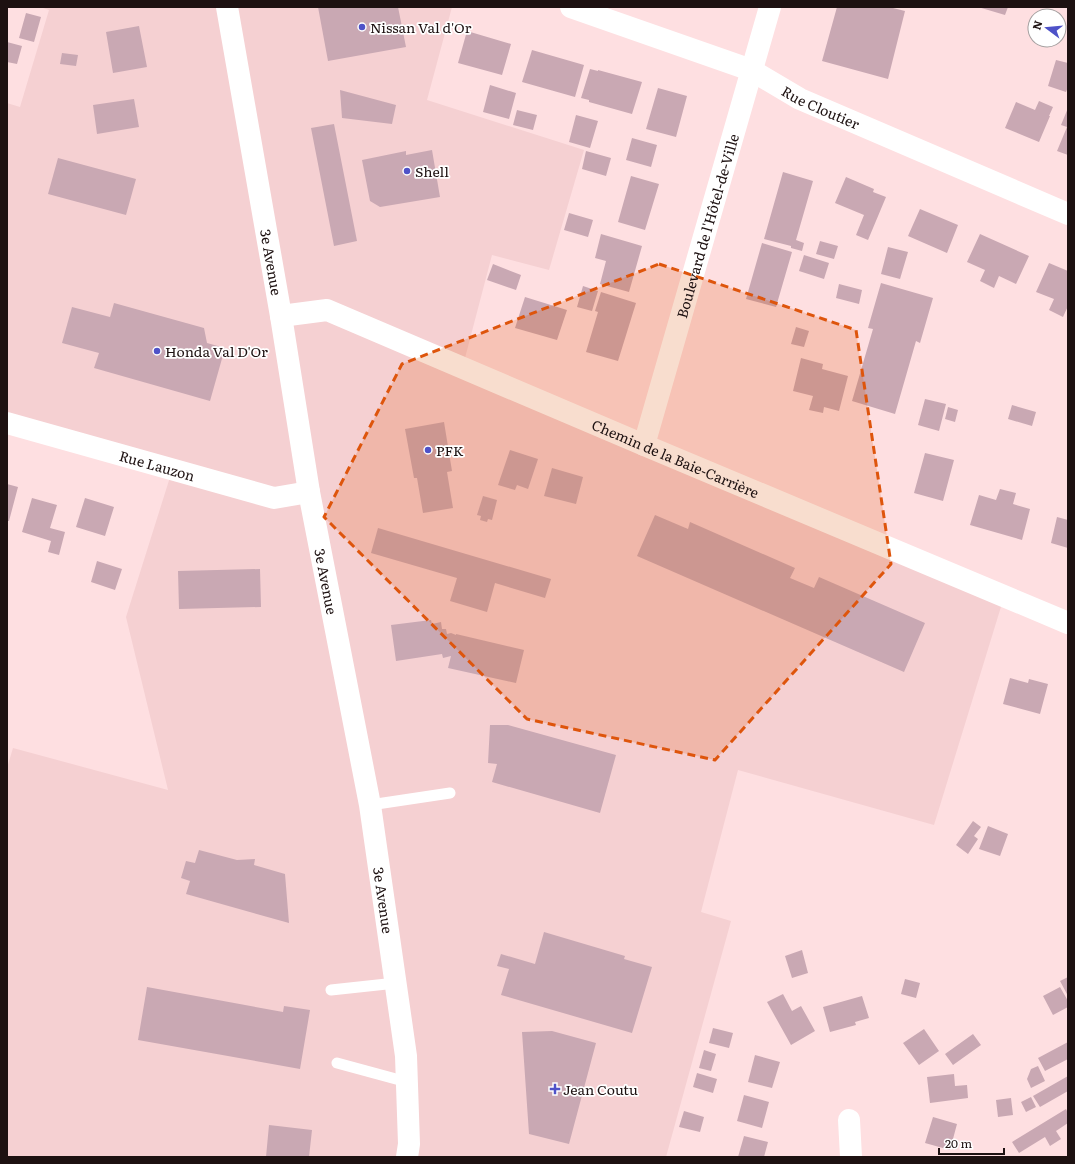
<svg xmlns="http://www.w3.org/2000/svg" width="1075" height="1164" viewBox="0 0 1075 1164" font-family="Literata,serif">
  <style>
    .built { fill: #f5d0d2 }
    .building { fill: #c9a8b3 }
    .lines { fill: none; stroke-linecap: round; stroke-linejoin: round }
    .lane { stroke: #fff; stroke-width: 11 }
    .street { stroke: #fff; stroke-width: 22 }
    .secondary { stroke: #fff; stroke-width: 22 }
    .marked { fill: #de550c; fill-opacity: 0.2; stroke: #de550c; stroke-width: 3; stroke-dasharray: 8 5; stroke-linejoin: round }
    .poi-dot { fill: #4e52c8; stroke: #fff; stroke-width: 1.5 }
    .labels { text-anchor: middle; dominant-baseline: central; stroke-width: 3.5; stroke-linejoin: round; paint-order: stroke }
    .poi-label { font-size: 14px; fill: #1d1111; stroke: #fff; text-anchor: start }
    .street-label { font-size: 14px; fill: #1d1111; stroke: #fff }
  </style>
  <rect width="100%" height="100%" fill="#fedfe1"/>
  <path class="built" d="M40,7H452L427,100L584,150L549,270L492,255L460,377L1004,597L934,825L738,770L701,912L731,921L666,1157H7V768L13,748L168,790L126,617L171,474L7,427V103L20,107L49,10Z"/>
  <path class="building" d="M318,7H398L406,47L328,61Z
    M837,7H889L905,11L888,79L822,61Z
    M978,7H1008L1005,15Z
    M26,13L41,17L34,42L19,38Z
    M139,26L147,67L113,73L106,32Z
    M467,31L511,44L502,75L458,63Z
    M7,42L22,46L17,64L7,62Z
    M532,50L584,65L575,97L522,82Z
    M62,53L78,55L76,66L60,64Z
    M1056,60L1068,63V87L1066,92L1048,86Z
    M590,69L598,71V70L642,82L632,114L589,102V100L581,98Z
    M490,85L516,93L509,119L483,112Z
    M658,88L687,96L676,137L646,129Z
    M340,90L396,105L392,124L342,118Z
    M134,99L139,127L97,134L93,105Z
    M1039,101L1053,107L1049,116H1050L1039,142L1005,128L1016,102L1035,110Z
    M1068,108V155L1057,151L1067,127L1061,125Z
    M517,110L537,115L533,130L513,125Z
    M576,115L598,121L590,148L569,142Z
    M334,124L357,241L334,246L311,128Z
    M632,138L657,145L651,167L626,160Z
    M432,150L440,197L380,207L370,201L362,160L406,151V155Z
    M586,151L611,158L606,176L582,169Z
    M58,158L136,179L126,215L48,194Z
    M783,172L813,181L796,240L804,243L802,251L791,248V246L764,239Z
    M631,176L659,184L645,230L618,222Z
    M846,177L874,189L873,192L886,197L868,240L856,235L864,215L835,203Z
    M920,209L958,225L947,253L908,236Z
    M569,213L593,220L588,237L564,230Z
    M601,234L642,246L629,292L600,284L606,261L595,258Z
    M980,234L1029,256L1016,284L999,276L994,288L980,281L985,270L967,262Z
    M820,241L838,246L834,259L816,254Z
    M762,243L792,252L776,307L746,299Z
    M888,247L908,252L900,279L881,274Z
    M804,255L829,263L824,279L799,271Z
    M1049,263L1068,271V306L1063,317L1049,310L1054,299L1036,292Z
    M493,264L521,275L516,290L487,280Z
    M881,283L933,298L920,343L916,341L895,414L852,401L873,329L868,328Z
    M839,284L862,290L859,304L836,298Z
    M583,286L598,291L592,311L577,307Z
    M601,292L636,303L618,361L586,352L598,312L595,311Z
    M525,297L567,310L557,340L515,328Z
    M114,303L204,328L207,343L225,348L210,401L94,368L99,353L62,343L72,307L110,317Z
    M796,327L809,331L804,347L791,344Z
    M801,358L823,364L822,369L848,376L839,411L824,407L823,413L809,410L813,396L793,391Z
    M925,399L946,404L939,431L918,425Z
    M1012,405L1036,412L1032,426L1008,419Z
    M948,407L958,410L955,422L945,419Z
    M444,422L452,471L447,472L453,508L423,513L417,478H414L405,429Z
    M510,450L538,459L528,489L517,485L515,490L498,485Z
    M925,453L954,460L943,501L914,493Z
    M552,468L583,477L576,504L544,496Z
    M7,484L18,487L9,521H7Z
    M1000,489L1016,493L1013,504L1030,509L1022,540L970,525L979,495L996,500Z
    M483,496L497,500L492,520L488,519L487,522L480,520L481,516L477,515Z
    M32,498L57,505L50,528L65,532L59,555L48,552L51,541L22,532Z
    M85,498L114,507L105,536L76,527Z
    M655,515L688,529L690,522L795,568L790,578L814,588L819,577L925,623L904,672L637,556Z
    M1057,517L1068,520V548L1051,543Z
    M378,528L551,579L545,598L495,583L487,612L450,601L457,578L371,553Z
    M97,561L122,569L115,590L91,582Z
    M260,569L261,607L179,609L178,571Z
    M431,620L432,624L441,622L442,629H446L447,634L451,633L456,635V634L524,650L516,683L448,668L451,656L443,658L442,654L396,661L391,625Z
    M1010,678L1028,683L1029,679L1048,684L1040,714L1003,704Z
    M490,725H508L616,755L600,813L492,782L497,764L488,763Z
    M973,821L981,827L974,836L978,839L968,854L956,845Z
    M988,826L1008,834L1000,856L979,849Z
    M199,850L237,860L255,859L254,865L285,874L289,923L186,894L190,881L181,878L186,861L195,863Z
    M544,932L625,956L624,959L652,967L632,1033L501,995L509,969L497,966L501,954L535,964Z
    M802,950L808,973L792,978L785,956Z
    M1068,977V996L1060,981Z
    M905,979L920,983L916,998L901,994Z
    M147,987L283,1012L284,1006L310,1010L300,1069L138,1040Z
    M1060,987L1068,1001V1007L1053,1015L1043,996Z
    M783,994L792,1011L801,1006L815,1031L791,1045L767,1002Z
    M862,996L869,1018L855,1022L856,1025L830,1032L823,1007Z
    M713,1028L733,1033L729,1048L709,1043Z
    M924,1029L939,1051L919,1065L903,1043Z
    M552,1031L596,1043L569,1144L529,1134L522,1032Z
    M973,1034L981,1045L953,1065L945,1054Z
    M1068,1042V1059L1045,1071L1038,1058Z
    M704,1050L716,1054L711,1071L699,1068Z
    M755,1055L780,1062L772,1088L748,1082Z
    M1038,1066L1045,1081L1031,1088L1027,1079L1031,1069Z
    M697,1073L717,1079L713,1093L693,1087Z
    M954,1074L955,1086L967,1085L968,1098L930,1103L927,1077Z
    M1068,1076V1091L1040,1107L1033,1096Z
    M744,1095L769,1102L762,1128L737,1121Z
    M1031,1097L1036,1107L1026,1112L1021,1102Z
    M1011,1098L1013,1115L998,1117L996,1100Z
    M1066,1109L1068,1113V1123L1056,1131L1061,1139L1050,1146L1045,1137L1019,1153L1012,1142Z
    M684,1111L704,1117L700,1132L679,1127Z
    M933,1117L957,1124L950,1150L925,1143Z
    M269,1125L312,1130L309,1157H266Z
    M744,1136L768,1142L764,1157H738Z"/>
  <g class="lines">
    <path class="lane" d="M370,805L450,793
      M331,990L396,983
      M337,1063L407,1082"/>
    <g class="street">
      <path id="s1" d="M571,7L751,70L800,99L1068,214"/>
      <path id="s2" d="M281,316L327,310L644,445L1068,623"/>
      <path id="s3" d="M7,423L274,498L309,492"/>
      <path id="s4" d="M644,445L770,7"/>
      <path d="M849,1120L851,1157"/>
    </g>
    <path class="secondary" id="s5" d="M227,7L281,316L309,492L370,805L406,1056L409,1144L407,1157"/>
  </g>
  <path class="marked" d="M659,264L856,330L891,564L715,760L527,719L324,517L402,364Z"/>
  <g class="poi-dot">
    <circle cx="362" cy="27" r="4"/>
    <circle cx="407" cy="171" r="4"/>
    <circle cx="157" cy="351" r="4"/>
    <circle cx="428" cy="450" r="4"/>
    <path d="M553 1083h4v4h4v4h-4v4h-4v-4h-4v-4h4z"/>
  </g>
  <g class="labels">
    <g class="poi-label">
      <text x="370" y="27">Nissan Val d'Or</text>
      <text x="415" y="171">Shell</text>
      <text x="165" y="351">Honda Val D'Or</text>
      <text x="436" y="450">PFK</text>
      <text x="563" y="1089">Jean Coutu</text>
    </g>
    <g class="street-label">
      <text stroke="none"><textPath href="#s1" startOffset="270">Rue Cloutier</textPath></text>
      <text stroke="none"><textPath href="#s4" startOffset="228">Boulevard de l'Hôtel-de-Ville</textPath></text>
      <text stroke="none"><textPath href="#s5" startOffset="259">3e Avenue</textPath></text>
      <text stroke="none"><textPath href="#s2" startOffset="425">Chemin de la Baie-Carrière</textPath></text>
      <text stroke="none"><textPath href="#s3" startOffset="156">Rue Lauzon</textPath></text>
      <text stroke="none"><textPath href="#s5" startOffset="583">3e Avenue</textPath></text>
      <text stroke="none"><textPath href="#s5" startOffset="907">3e Avenue</textPath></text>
    </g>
  </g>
  <rect width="1075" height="1164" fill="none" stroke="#1d1111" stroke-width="16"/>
  <g transform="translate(1047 28) rotate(286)"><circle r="19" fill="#ffffff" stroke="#a5a0a0"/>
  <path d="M0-3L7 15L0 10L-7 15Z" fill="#4e52c8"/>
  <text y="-6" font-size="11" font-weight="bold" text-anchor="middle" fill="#1d1111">N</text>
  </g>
  <path d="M939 1148v6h65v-6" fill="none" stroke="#1d1111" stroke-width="2"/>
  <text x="945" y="1148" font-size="12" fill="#1d1111" stroke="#ffffff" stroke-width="3" paint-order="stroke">20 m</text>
</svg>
